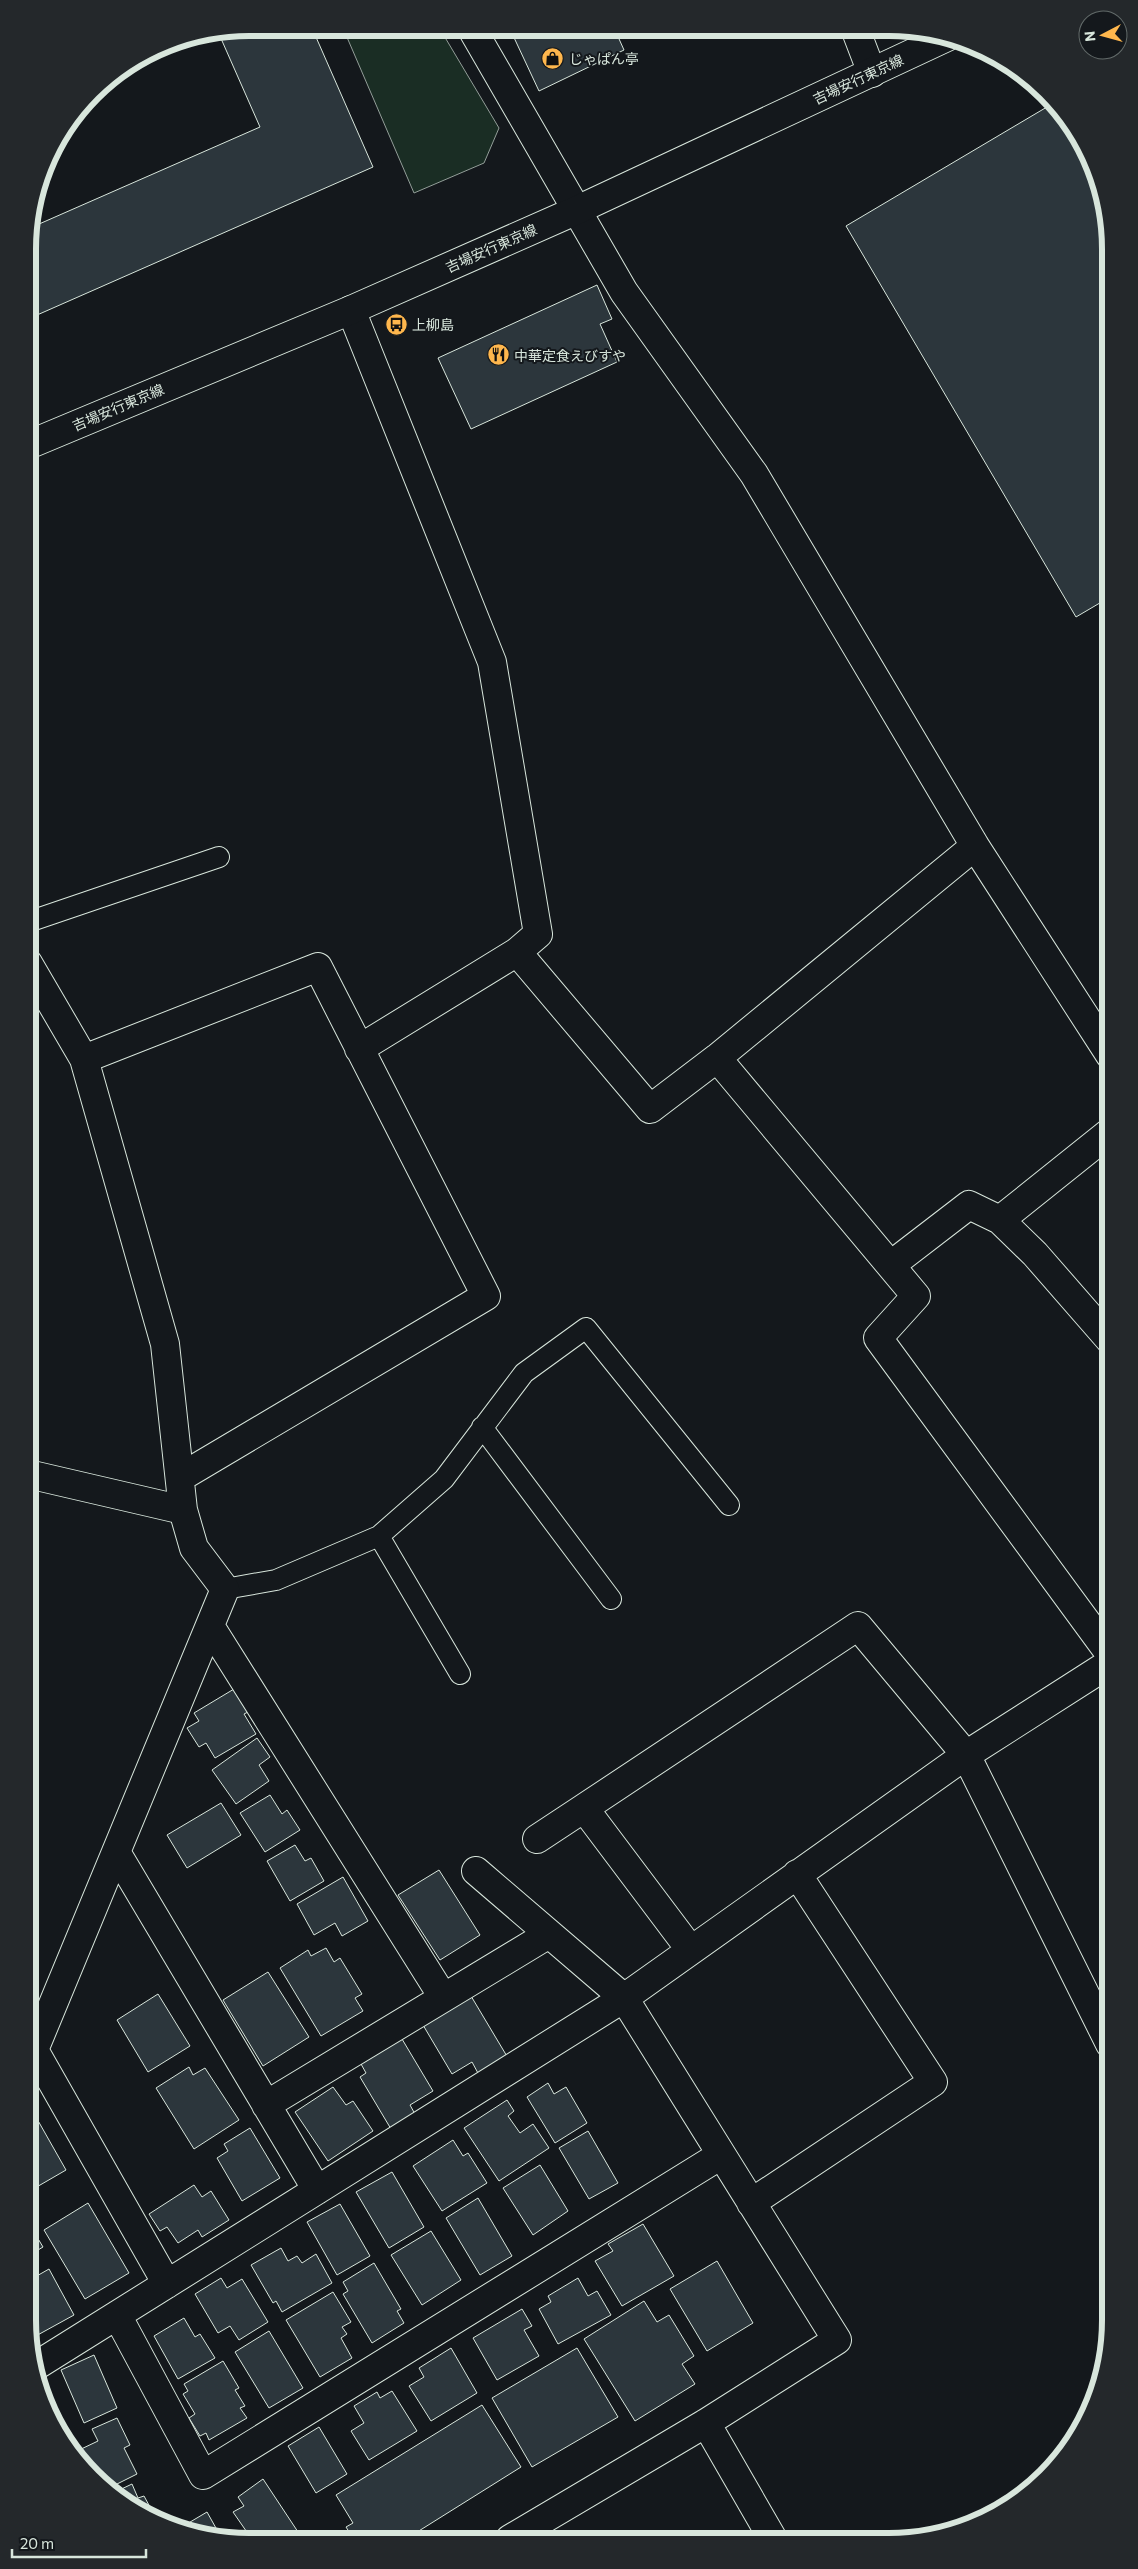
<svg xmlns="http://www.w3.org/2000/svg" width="1138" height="2569" viewBox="0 0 1138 2569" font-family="Commissioner,'Noto Sans JP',sans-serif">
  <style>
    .green { fill: #1a2d24; stroke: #939e99 }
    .building { fill: #2c363c; stroke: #d8e6dc }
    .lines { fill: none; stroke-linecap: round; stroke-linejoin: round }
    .service-casing { stroke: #d8e6dc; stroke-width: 22 }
    .minor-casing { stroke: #d8e6dc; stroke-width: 30 }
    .secondary-casing { stroke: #d8e6dc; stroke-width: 30 }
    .service { stroke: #14181c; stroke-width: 20 }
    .minor { stroke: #14181c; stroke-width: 28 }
    .secondary { stroke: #14181c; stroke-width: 28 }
    .labels { text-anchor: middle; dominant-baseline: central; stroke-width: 4; stroke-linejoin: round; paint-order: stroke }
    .poi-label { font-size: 14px; fill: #d8e6dc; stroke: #14181c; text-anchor: start }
    .street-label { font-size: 14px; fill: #d8e6dc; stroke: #14181c }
    .rim { fill: none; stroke: #d8e6dc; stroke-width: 6 }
  </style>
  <rect width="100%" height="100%" fill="#14181c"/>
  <path class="green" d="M343,28L440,29L499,128L484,163L414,193Z"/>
  <path class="building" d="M249,28H312L373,167L28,319L30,228L260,127L219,34Z
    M510,29L615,30L624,50L539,91Z
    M1052,104L1081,138L1103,192L1110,249V597L1076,617L846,226Z
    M597,285L612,319L600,324L617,362L471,429L438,358Z
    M234,1689L248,1712L244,1714L256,1734L215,1758L206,1743L199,1747L187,1728L199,1721L194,1713Z
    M257,1738L270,1757L259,1765L269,1781L236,1804L212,1770Z
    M270,1795L282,1814L287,1810L300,1830L265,1852L240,1813Z
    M221,1803L241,1835L187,1868L167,1835Z
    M295,1845L305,1861L311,1858L324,1881L290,1901L267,1861Z
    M439,1870L480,1935L440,1960L398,1895Z
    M343,1877L368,1921L342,1936L335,1923L314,1935L297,1904Z
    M326,1948L334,1962L340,1958L362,1994L355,1998L363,2011L321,2036L280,1968L308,1950L311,1956Z
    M268,1972L309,2037L263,2066L223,2000Z
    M158,1994L190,2046L148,2072L117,2020Z
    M471,1996L508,2058L479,2075L472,2062L452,2074L423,2025Z
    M402,2039L433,2091L410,2105L415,2114L391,2129L360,2077L366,2073L361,2064Z
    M189,2067L193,2075L205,2068L239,2120L194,2149L156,2088Z
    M548,2083L554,2094L566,2087L587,2123L555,2143L527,2097Z
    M333,2087L346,2105L353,2101L373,2131L328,2161L295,2112Z
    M507,2100L514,2111L508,2116L520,2133L533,2124L549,2148L499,2181L464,2128Z
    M28,2103L66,2170L28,2192Z
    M250,2128L280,2178L242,2201L217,2158L228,2151L224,2144Z
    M588,2131L618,2183L589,2199L559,2148Z
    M453,2140L463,2156L468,2153L487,2183L442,2211L413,2166Z
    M540,2165L568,2211L533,2235L503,2188Z
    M392,2172L424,2227L389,2248L356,2192Z
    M194,2185L202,2197L211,2191L229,2220L202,2237L198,2230L178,2243L167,2227L160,2231L149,2214Z
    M478,2198L512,2256L480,2275L446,2218Z
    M88,2203L129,2273L85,2299L44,2230Z
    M340,2204L370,2256L337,2275L307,2222Z
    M28,2222L43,2247L28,2256Z
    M643,2224L674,2276L622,2306L595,2261L613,2251L608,2244Z
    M431,2231L461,2280L422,2305L391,2255Z
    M281,2248L288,2261L297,2256L302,2263L316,2254L332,2283L282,2312L276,2301L273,2303L251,2265Z
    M717,2261L753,2323L707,2351L670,2289Z
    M374,2263L401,2309L397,2311L404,2323L372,2343L343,2294L348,2291L343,2282Z
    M49,2269L74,2315L34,2337L28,2320V2281Z
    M221,2278L227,2288L242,2279L268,2322L239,2340L230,2326L218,2333L195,2294Z
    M578,2278L588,2296L597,2291L611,2315L558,2344L539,2309L551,2302L548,2296Z
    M333,2292L351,2322L342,2327L347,2334L341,2338L352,2358L320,2377L286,2320Z
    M644,2301L657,2322L669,2315L694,2356L682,2364L695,2384L635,2421L584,2339Z
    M522,2309L532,2326L524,2330L539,2356L497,2380L473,2338Z
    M184,2318L195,2337L200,2334L215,2358L178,2379L154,2336Z
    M269,2331L303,2388L269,2408L235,2352Z
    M451,2348L477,2393L431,2421L409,2386L424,2377L419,2368Z
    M577,2348L618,2417L532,2467L492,2398Z
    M94,2355L117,2408L84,2423L61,2370Z
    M223,2361L239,2388L235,2390L245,2406L240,2408L247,2418L209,2440L206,2433L200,2436L189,2418L195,2414L183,2394L188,2391L184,2384Z
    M392,2391L417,2431L369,2460L351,2431L364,2423L354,2406L377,2392L380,2398Z
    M482,2405L521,2467L406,2539L353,2538L346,2527L353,2523L336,2495Z
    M117,2418L130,2445L124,2448L137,2474L107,2489L82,2461L77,2451L98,2441L92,2429Z
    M319,2427L347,2474L316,2493L288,2446Z
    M263,2479L302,2538H251L233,2512L244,2506L238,2497Z
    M132,2484L138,2498L144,2496L157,2520L113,2493Z
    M207,2512L221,2537H206L180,2528Z"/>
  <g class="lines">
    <defs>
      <path id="service" d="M28,922L219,857
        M482,1427L611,1599
        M379,1536L460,1674
        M225,1589L276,1580L379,1536L444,1479L524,1373L586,1328L729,1505"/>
      <path id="minor" d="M472,29L624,292L754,474L975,846L1110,1055
        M856,31L872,73
        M351,310L492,662L538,934L517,952
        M28,963L84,1059L165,1344L183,1510L194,1548L225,1589L34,2050L167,2284
        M359,1049L517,952L650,1109L717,1058L975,846
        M717,1058L916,1296L878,1338L1110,1654
        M84,1059L318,967L486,1296L181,1477
        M1000,1220L1110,1132
        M891,1265L969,1205L1000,1220L1035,1254L1110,1340
        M28,1474L183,1510
        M210,1626L443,1997
        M537,1839L584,1808
        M116,1852L317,2190
        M476,1871L624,1998L837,2340L706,2423L510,2539
        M690,1949L584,1808L858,1626L966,1755L1110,2044
        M266,2105L549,1934
        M751,2203L933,2082L797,1874
        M117,2315L203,2475L721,2155
        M34,2367L624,1998L966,1755L1110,1663
        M706,2423L774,2541"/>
      <path id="secondary" d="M28,445L351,310L575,211L947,37"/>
    </defs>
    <use href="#service" class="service-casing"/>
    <use href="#minor" class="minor-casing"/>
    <use href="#secondary" class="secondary-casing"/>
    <use href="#service" class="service"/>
    <use href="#minor" class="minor"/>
    <use href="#secondary" class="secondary"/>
  </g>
  <defs>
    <symbol id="shop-disc" viewBox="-11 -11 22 22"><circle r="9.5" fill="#ffb74d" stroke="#14181c"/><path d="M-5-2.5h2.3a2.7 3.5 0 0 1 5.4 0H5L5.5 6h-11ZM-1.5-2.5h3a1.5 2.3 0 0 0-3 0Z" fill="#111"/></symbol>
    <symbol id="bus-disc" viewBox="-11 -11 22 22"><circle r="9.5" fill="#ffb74d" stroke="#14181c"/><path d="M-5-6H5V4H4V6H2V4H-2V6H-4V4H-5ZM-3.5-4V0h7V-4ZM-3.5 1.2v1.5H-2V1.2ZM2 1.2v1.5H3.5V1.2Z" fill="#111"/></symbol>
    <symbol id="restaurant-disc" viewBox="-11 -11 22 22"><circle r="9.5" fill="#ffb74d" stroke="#14181c"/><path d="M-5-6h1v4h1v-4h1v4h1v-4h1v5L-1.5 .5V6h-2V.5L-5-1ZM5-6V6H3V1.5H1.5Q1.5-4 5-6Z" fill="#111"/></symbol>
  </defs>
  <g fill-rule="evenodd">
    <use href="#shop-disc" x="540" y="46" width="25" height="25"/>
    <use href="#bus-disc" x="384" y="312" width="25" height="25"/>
    <use href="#restaurant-disc" x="486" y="342" width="25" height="25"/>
  </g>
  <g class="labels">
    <g class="poi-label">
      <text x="569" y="58">じゃぱん亭</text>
      <text x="412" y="324">上柳島</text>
      <text x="514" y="355">中華定食えびすや</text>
    </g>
    <g class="street-label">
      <text transform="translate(858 79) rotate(-25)">吉場安行東京線</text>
      <text transform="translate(491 248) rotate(-24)">吉場安行東京線</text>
      <text transform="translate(118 407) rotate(-23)">吉場安行東京線</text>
    </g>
  </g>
  <path d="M0 0H1138V2569H0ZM249 36H889A213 213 0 0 1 1102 249V2320A213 213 0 0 1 889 2533H249A213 213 0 0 1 36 2320V249A213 213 0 0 1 249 36Z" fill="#24282b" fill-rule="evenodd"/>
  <path class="rim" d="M249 36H889A213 213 0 0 1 1102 249V2320A213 213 0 0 1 889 2533H249A213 213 0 0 1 36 2320V249A213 213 0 0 1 249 36Z"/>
  <g transform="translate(1103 35) rotate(264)"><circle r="24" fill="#14181c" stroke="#626a69"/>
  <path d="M0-4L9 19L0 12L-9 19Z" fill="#ffb74d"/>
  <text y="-8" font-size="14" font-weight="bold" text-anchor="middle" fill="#d8e6dc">N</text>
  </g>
  <path d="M12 2549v8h134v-8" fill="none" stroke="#d8e6dc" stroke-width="2.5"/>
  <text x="20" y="2549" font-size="15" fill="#d8e6dc" stroke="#14181c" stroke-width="4" paint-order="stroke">20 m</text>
</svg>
